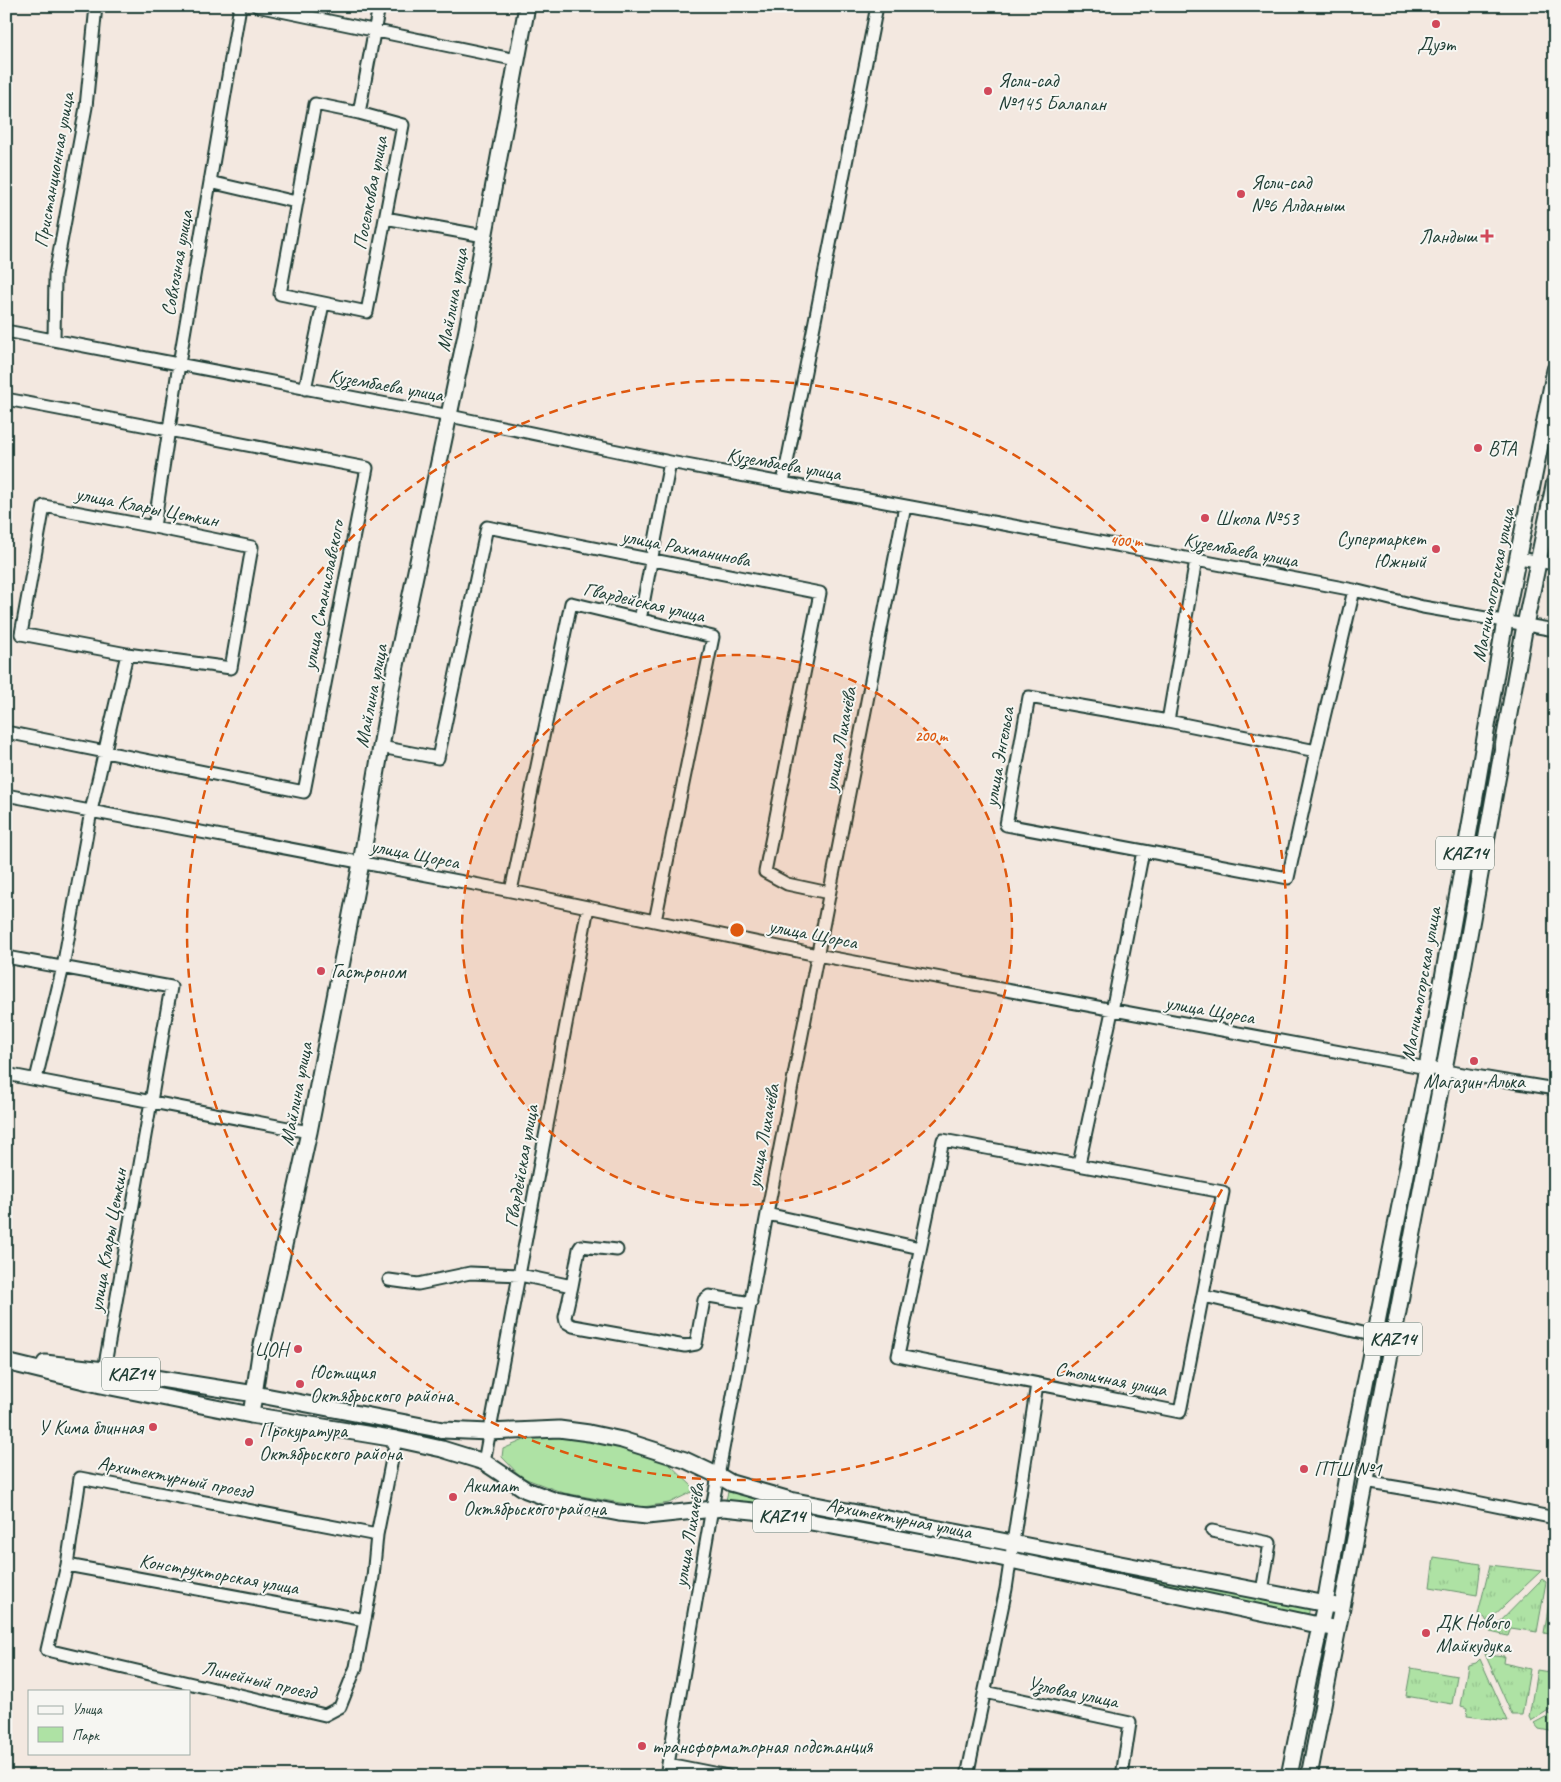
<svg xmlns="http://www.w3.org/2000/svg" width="1561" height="1782" viewBox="0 0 1561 1782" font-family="Caveat,sans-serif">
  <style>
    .grass { fill: url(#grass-tufts); stroke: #66906c }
    .green { fill: #aee2a4; stroke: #66906c }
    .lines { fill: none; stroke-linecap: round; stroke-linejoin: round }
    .minor-casing { stroke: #1f3d34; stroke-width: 15 }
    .major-casing { stroke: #1f3d34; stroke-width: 19 }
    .minor { stroke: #f6f6f2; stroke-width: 11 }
    .major { stroke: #f6f6f2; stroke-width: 15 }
    .ring { fill: none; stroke: #de580e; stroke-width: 2.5; stroke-dasharray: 9 6 }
    .poi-dot { fill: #d1495b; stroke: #f6f6f2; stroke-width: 2 }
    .labels { text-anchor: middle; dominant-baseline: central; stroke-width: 4; stroke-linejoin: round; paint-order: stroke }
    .shield { fill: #f6f6f2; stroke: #60746d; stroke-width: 1 }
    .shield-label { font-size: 19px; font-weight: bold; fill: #1f3d34 }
    .poi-label { font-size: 20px; fill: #1f3d34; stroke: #f6f6f2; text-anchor: start }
    .street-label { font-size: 20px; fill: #1f3d34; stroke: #f6f6f2 }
    .centre { fill: #de580e; stroke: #f6f6f2; stroke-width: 2.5 }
    .ring-label { font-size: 15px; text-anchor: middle; font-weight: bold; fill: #de580e; stroke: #f6f6f2; stroke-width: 4; stroke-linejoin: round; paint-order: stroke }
  </style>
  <defs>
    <pattern id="grass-tufts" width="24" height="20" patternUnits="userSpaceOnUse" patternTransform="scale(1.25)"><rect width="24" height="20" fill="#aee2a4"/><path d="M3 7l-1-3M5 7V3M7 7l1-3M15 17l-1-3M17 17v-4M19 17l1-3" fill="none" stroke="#95c38e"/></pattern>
  </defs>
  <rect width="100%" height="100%" fill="#f3e8e0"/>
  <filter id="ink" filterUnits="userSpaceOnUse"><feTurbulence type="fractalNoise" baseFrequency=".02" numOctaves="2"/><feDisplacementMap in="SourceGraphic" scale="10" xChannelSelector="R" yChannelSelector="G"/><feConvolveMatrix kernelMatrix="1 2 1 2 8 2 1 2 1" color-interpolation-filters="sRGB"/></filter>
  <g filter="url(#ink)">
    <path class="grass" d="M1434,1557L1481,1564L1477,1595L1430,1587Z
      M1490,1565L1541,1571L1487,1622L1485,1618L1478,1614Z
      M1542,1579L1546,1582L1537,1632L1511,1628L1508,1636L1490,1632Z
      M1555,1582V1635L1544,1633L1552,1585Z
      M1485,1654L1504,1656L1503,1663L1530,1669L1522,1715H1512Z
      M1480,1659L1508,1721L1467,1716L1468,1708L1461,1706L1468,1665L1476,1663Z
      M1411,1668L1457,1676L1452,1704L1406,1696Z
      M1537,1670L1555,1673V1706L1531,1721L1529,1717Z
      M1555,1712V1732L1539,1729L1534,1723Z"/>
    <path class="green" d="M568,1436L611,1444L667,1462L693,1487L692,1492L669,1503L643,1507L564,1493L521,1477L502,1457L503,1449L531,1437Z
      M728,1492L996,1544L994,1554L725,1504Z
      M1004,1545L1310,1605L1308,1618L1002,1557Z"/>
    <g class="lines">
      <defs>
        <path id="minor" d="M257,6L517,60
          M315,104L359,113L403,125L367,312L280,294Z
          M359,113L379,6
          M210,182L296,202
          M385,218L484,236
          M6,331L450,416L670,462L1196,560L1354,590L1423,607L1555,630
          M54,340L55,275L86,107L96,6
          M305,389L323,304
          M6,399L367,468L304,792L6,732
          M783,483L877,6
          M44,506L154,527L252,547L231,668L127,654L21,634Z
          M154,527L179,364L240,6
          M1518,558L1555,564
          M640,620L670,462
          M1168,721L1196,560
          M381,747L438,758L487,527L820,593L765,872L787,884L829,893
          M1316,751L1168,721L1029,697L1006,825L1288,878L1316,751L1354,590
          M6,795L511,891L817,955L1427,1068L1555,1089
          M511,891L571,603L713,637L655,921
          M6,957L171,987L103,1376
          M6,1074L309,1132
          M36,1079L63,967L91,811L127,654
          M943,1140L1223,1192L1180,1412L898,1356Z
          M1079,1164L1112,1011L1143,851
          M767,1214L920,1248
          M389,1280L418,1284L470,1273L494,1274L520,1275L572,1286L565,1317L566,1322L573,1326L685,1346L696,1344L704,1300L709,1296L751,1303
          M572,1286L579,1249L581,1246L617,1250
          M1204,1296L1375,1336
          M484,1462L588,907
          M1365,1482L1437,1494L1555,1518
          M1212,1531L1270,1543L1262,1592
          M377,1535L80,1478L67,1565L47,1650L325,1715L340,1707L356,1667L373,1577L377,1535L396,1439
          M67,1565L365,1620
          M985,1692L1130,1723L1122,1776
          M668,1764L728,1776
          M666,1776L712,1508L767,1214L905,506
          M967,1776L1006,1589L1037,1384"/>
        <path id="major" d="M6,1362L101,1385L251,1415L396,1439L442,1449L484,1462L526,1490L556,1501L619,1513L647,1516L723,1508L753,1511L997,1557L1337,1629
          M45,1363L104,1370L255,1394L443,1430L489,1432L559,1429L589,1433L622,1440L685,1460L719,1476L731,1483L790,1500L1342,1607
          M251,1415L260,1354L309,1132L361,863L391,689L467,330L527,6
          M1289,1776L1308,1681L1325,1604L1348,1470L1427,1068L1472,814L1505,621L1555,370
          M1309,1776L1342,1607L1462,974L1525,625L1555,481"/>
      </defs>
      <use href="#minor" class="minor-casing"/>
      <use href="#major" class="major-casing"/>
      <use href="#minor" class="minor"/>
      <use href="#major" class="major"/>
    </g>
  </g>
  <circle cx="737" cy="930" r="275" fill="#de580e" fill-opacity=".12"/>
  <g class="ring">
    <circle cx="737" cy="930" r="275"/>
    <circle cx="737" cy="930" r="550"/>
  </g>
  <g class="poi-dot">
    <circle cx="1436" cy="24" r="5"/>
    <circle cx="988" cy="91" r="5"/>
    <circle cx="1241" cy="194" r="5"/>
    <path d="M1484.5 228.5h5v5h5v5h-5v5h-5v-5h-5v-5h5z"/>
    <circle cx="1478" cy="448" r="5"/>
    <circle cx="1205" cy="518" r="5"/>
    <circle cx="1436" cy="549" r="5"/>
    <circle cx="321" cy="971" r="5"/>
    <circle cx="1474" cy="1061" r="5"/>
    <circle cx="298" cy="1349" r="5"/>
    <circle cx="300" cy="1384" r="5"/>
    <circle cx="153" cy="1427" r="5"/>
    <circle cx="249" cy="1442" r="5"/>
    <circle cx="1304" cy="1469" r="5"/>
    <circle cx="453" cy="1497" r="5"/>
    <circle cx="1426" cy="1633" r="5"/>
    <circle cx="642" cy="1746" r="5"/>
  </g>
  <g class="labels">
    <g class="shield">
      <rect x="1436" y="836.5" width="58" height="33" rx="4"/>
      <rect x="1364" y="1322.5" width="58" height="33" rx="4"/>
      <rect x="102" y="1357.5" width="58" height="33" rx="4"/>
      <rect x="753" y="1499.5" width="58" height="33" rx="4"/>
    </g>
    <g class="shield-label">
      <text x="1465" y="853">KAZ14</text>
      <text x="1393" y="1339">KAZ14</text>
      <text x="131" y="1374">KAZ14</text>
      <text x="782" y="1516">KAZ14</text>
    </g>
    <g class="poi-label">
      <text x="1436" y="44" text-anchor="middle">Дуэт</text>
      <text x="998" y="80">Ясли-сад<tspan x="998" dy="23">№145 Балапан</tspan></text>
      <text x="1251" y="182">Ясли-сад<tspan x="1251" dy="23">№6 Алданыш</tspan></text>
      <text x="1477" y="236" text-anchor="end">Ландыш</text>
      <text x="1488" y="448">BTA</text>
      <text x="1215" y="518">Школа №53</text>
      <text x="1426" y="538" text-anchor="end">Супермаркет<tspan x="1426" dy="23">Южный</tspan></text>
      <text x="331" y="971">Гастроном</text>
      <text x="1474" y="1081" text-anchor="middle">Магазин Алька</text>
      <text x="288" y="1349" text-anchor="end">ЦОН</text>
      <text x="310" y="1372">Юстиция<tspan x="310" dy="23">Октябрьского района</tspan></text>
      <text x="143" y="1427" text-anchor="end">У Кима блинная</text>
      <text x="259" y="1430">Прокуратура<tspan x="259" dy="23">Октябрьского района</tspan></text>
      <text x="1314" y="1469">ПТШ №1</text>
      <text x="463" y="1485">Акимат<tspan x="463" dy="23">Октябрьского района</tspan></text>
      <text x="1436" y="1622">ДК Нового<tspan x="1436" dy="23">Майкудука</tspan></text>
      <text x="652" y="1746">трансформаторная подстанция</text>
    </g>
    <g class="street-label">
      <text transform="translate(54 170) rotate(-80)">Пристанционная улица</text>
      <text transform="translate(370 193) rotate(-79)">Поселковая улица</text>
      <text transform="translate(177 263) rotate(-80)">Совхозная улица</text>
      <text transform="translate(452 300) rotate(-80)">Майлина улица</text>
      <text transform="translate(386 385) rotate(10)">Кузембаева улица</text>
      <text transform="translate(784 464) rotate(10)">Кузембаева улица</text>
      <text transform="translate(147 507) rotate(11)">улица Клары Цеткин</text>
      <text transform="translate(686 548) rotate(11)">улица Рахманинова</text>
      <text transform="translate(1241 550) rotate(11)">Кузембаева улица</text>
      <text transform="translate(1493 585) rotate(-79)">Магнитогорская улица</text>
      <text transform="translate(323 595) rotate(-79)">улица Станиславского</text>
      <text transform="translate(644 602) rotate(13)">Гвардейская улица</text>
      <text transform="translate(371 696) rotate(-79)">Майлина улица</text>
      <text transform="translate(840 739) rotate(-79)">улица Лихачёва</text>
      <text transform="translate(999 757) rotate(-80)">улица Энгельса</text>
      <text transform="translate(415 854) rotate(11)">улица Щорса</text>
      <text transform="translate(813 934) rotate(11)">улица Щорса</text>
      <text transform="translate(1421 984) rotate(-80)">Магнитогорская улица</text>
      <text transform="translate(1210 1010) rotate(10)">улица Щорса</text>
      <text transform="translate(296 1094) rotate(-79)">Майлина улица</text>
      <text transform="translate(763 1136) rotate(-79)">улица Лихачёва</text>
      <text transform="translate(521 1166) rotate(-80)">Гвардейская улица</text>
      <text transform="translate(108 1240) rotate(-80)">улица Клары Цеткин</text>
      <text transform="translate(1111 1379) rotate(11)">Столичная улица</text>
      <text transform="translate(175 1477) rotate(11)">Архитектурный проезд</text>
      <text transform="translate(899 1518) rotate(11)">Архитектурная улица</text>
      <text transform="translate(689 1535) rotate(-80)">улица Лихачёва</text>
      <text transform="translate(219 1574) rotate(10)">Конструкторская улица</text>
      <text transform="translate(259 1680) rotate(13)">Линейный проезд</text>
      <text transform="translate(1073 1692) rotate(12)">Узловая улица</text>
    </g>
  </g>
  <circle cx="737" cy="930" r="8" class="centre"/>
  <g class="ring-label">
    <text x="1126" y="546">400 m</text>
    <text x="931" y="741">200 m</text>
  </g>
  <rect width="1561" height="1782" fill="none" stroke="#f6f6f2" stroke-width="25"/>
  <rect x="12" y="12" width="1536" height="1757" fill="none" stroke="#1f3d34" stroke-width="2" filter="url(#ink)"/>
  <rect x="28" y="1690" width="162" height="65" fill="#f6f6f2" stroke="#a0aca6"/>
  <rect x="38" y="1706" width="25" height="8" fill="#f6f6f2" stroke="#a0aca6"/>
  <text x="72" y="1714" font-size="15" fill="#1f3d34">Улица</text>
  <rect x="38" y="1727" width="25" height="15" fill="#aee2a4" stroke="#a0aca6"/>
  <text x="72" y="1740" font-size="15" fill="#1f3d34">Парк</text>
</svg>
